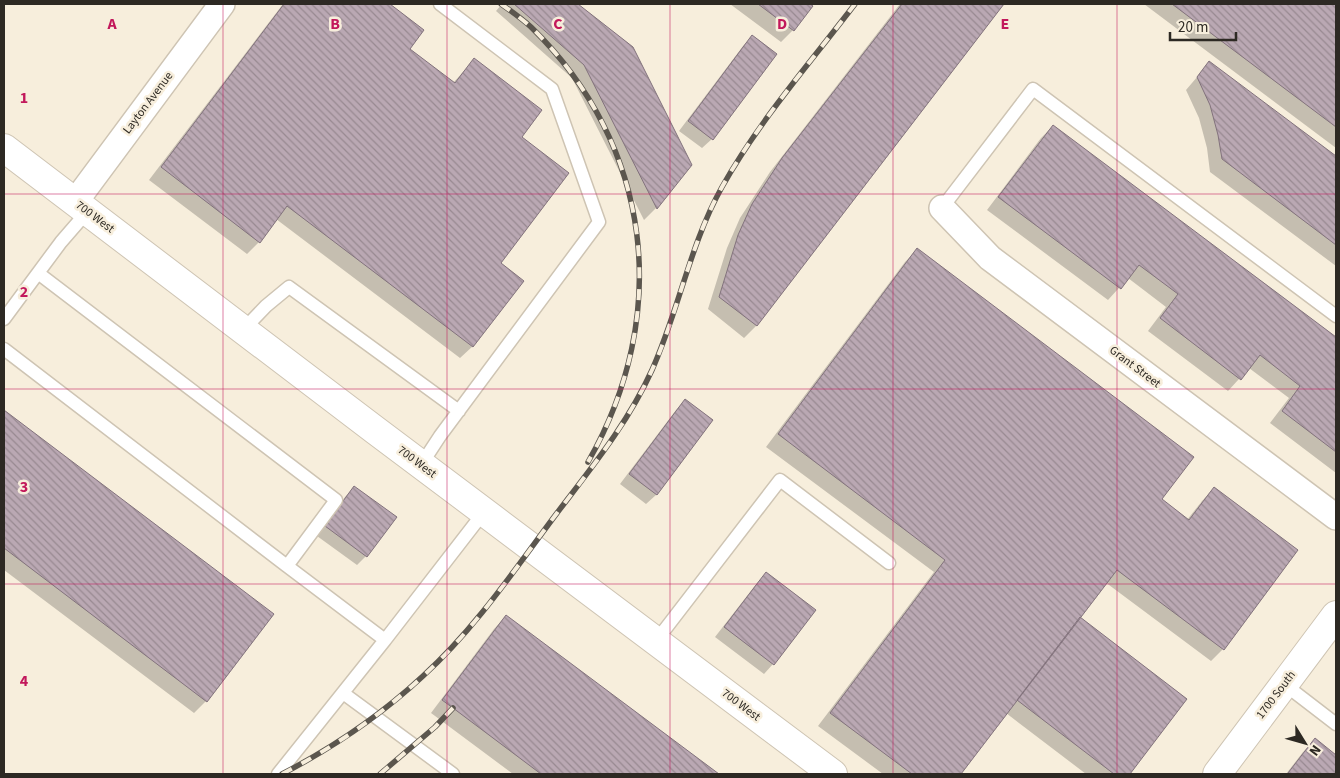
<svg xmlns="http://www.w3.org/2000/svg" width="1340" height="778" viewBox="0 0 1340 778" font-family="'Source Sans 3',sans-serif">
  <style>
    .shadow { fill: #0003 }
    .building { fill: url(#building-back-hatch); stroke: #82727c }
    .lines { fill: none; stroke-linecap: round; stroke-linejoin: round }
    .lane-casing { stroke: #cec4b3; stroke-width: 15 }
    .street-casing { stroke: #cec4b3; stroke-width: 28 }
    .secondary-casing { stroke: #cec4b3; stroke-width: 30 }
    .lane { stroke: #fff; stroke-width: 12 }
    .street { stroke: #fff; stroke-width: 25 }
    .secondary { stroke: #fff; stroke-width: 28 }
    .rail-casing { stroke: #5b564e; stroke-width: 5.5 }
    .rail { stroke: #f7eedc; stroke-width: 4; stroke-dasharray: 11; stroke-linecap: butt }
    .grid { fill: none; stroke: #c2185b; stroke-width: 1; stroke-opacity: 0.55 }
    .labels { text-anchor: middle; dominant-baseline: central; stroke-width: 5; stroke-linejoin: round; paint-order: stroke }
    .street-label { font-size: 12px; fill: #2d2923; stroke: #f7eedc }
    .grid-label { font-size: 16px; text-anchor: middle; font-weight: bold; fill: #c2185b; stroke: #f7eedc; stroke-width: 5; stroke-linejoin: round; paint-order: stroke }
  </style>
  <defs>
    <pattern id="building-back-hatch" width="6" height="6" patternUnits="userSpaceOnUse" patternTransform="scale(1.25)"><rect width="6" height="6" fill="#baa8b3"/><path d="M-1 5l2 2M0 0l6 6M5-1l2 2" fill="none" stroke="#988991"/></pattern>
  </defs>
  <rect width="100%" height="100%" fill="#f7eedc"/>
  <path class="shadow" d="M283,4H388L423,30L408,49L453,83L474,60L520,137L499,264L473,346L460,358L276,219L259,242L247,254L149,180Z
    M502,4H576L632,48L690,165L656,208L644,220L572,78L496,11Z
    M730,4H808L811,6L793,30L781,42Z
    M900,4H1003L756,326L744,338L708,309L727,248L740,218L770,172Z
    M1144,4H1336V148Z
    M752,37L712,139L702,148L679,131L743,46Z
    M1209,63L1336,158V266L1210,172L1207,148L1199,118L1186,90Z
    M1053,126L1336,339V473L1270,423L1289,398L1249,368L1228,391L1148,331L1166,307L1128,278L1108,300L987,210L1041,138Z
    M917,250L1160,500L1187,520L1202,501L1214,488L1296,551L1223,649L1211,661L1105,582L1078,618L1185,699L1129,774H1086L1006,713L959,774H883L818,726L934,572L766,447L905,262Z
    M685,401L712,420L656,495L646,504L620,484L676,410Z
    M4,412L272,614L206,701L194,713L4,570Z
    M354,487L366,556L357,565L317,536L345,497Z
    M766,574L814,610L773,664L764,674L715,637L757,583Z
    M506,616L717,774H513L431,713L494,629Z
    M1315,740L1336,756V774H1286L1303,752Z"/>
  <path class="building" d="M284,4H390L424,30L410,49L455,83L474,58L542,110L522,137L569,173L501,263L524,281L473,347L287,206L260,243L161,167Z
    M514,4H578L633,47L692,165L657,209L584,65Z
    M758,4H810L813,6L794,31Z
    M902,4H1004L757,326L719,297L738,235L752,204L782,158Z
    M1172,4H1336V127Z
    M752,35L777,54L713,140L688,121Z
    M1209,61L1336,156V245L1222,159L1218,135L1210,105L1197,77Z
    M1053,125L1336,337V452L1282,411L1300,386L1260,355L1241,380L1160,318L1178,294L1139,265L1121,289L998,197Z
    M917,248L1194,457L1162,499L1189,520L1214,487L1298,550L1224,650L1117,570L961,774H912L830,713L945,560L778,434Z
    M685,399L713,420L657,495L629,474Z
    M4,410L274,614L207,702L4,548Z
    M354,486L397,517L367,557L325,526Z
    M766,572L816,610L774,665L724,627Z
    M506,615L719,774H541L453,708L442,700Z
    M1080,617L1187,699L1130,774H1114L1017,700Z
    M1315,738L1336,755V774H1290L1288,773Z"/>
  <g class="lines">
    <defs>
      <path id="lane" d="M942,208L1033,89L1336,316
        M87,212L61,242L38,273L336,500L287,566L385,640L484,512
        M4,319L38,273
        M244,329L266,306L289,287L459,411
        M4,349L287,566
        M421,465L440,436L599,222L552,89L440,4
        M656,641L780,480L889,563
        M1284,684L1336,724
        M343,693L453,774
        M278,774L385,640"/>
      <path id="street" d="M75,202L222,4
        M942,208L990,258L1336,517"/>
      <path id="secondary" d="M4,148L375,430L833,774
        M1217,774L1336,615"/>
    </defs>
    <use href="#lane" class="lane-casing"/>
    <use href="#street" class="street-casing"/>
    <use href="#secondary" class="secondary-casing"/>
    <use href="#lane" class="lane"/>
    <use href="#street" class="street"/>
    <use href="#secondary" class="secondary"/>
    <defs>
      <path id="rail" d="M501,4C511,11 522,19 531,27C653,146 672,315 588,462
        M282,774C334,747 380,716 423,676C475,629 515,569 557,513C592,467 628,423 652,370C679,310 690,244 722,187C759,121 810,63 855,4
        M380,774L435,727L453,708"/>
    </defs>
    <use href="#rail" class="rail-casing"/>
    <use href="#rail" class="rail"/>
  </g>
  <path class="grid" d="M223,4V774M447,4V774M670,4V774M893,4V774M1117,4V774M4,194H1336M4,389H1336M4,584H1336"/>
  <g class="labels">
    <g class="street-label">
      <text transform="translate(148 103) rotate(-53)">Layton Avenue</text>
      <text transform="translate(95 217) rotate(37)">700 West</text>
      <text transform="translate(1135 367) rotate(37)">Grant Street</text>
      <text transform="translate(417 462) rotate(37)">700 West</text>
      <text transform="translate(1276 695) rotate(-53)">1700 South</text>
      <text transform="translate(741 705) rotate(37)">700 West</text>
    </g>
  </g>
  <g class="grid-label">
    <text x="112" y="29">A</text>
    <text x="335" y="29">B</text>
    <text x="558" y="29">C</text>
    <text x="782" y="29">D</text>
    <text x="1005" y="29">E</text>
    <text x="24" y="103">1</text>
    <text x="24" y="297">2</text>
    <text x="24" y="492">3</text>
    <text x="24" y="686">4</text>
  </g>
  <rect width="1340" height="778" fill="none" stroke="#2d2923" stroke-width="10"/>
  <g transform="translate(1305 743) rotate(127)" stroke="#f7eedc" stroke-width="4" paint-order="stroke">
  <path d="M0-4L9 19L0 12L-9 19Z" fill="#2d2923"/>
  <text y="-8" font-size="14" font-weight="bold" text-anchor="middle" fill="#2d2923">N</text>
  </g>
  <path d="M1170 32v8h66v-8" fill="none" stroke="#2d2923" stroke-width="2.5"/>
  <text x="1178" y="32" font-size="15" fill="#2d2923" stroke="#f7eedc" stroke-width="4" paint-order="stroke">20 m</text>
</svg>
